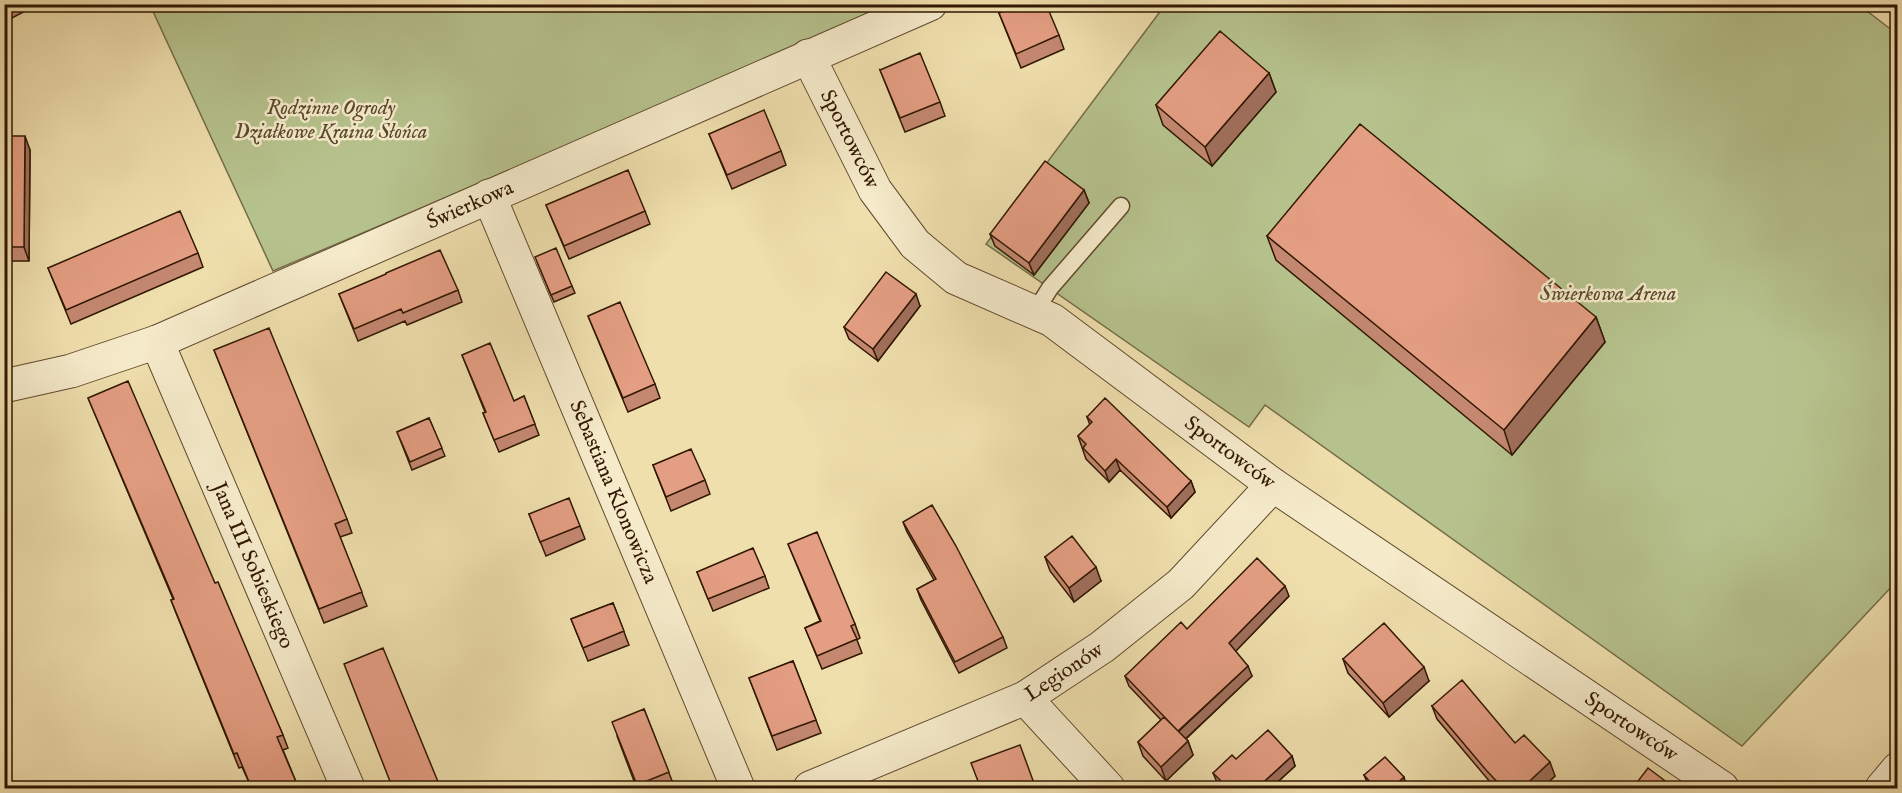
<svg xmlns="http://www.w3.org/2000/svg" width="1902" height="793" viewBox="0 0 1902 793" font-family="'IM FELL English',serif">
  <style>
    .green { fill: #b6c28d; stroke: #746c48; stroke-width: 1.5 }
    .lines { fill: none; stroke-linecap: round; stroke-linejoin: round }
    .service-casing { stroke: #60492d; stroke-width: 19 }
    .minor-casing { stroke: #60492d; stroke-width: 35 }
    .tertiary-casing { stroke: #60492d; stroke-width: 35 }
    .service { stroke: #f5eaca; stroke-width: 16 }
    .minor { stroke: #f5eaca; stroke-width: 33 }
    .tertiary { stroke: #f5eaca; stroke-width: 33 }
    .wall { fill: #c48871; stroke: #311702; stroke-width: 1.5 }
    .shaded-wall { fill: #a06f5c; stroke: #311702; stroke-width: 1.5 }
    .building { fill: #e49e83; stroke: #311702; stroke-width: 1.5 }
    .labels { text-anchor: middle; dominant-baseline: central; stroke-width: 5; stroke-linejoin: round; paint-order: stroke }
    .park-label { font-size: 21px; font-style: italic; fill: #594a2c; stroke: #f5eaca }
    .street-label { font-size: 21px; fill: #311702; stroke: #f5eaca }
  </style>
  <rect width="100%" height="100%" fill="#efdfad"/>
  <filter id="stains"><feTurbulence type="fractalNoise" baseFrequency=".00333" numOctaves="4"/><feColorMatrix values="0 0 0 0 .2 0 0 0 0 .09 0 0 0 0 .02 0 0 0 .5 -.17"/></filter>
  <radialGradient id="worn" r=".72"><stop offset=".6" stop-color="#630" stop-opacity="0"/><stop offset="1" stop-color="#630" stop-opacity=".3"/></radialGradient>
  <path class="green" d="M150,5H899L273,271Z
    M1165,5H1859L1897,34V581L1742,746L1265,405L1249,427L986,244Z"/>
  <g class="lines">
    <defs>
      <path id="service" d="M1035,312L1050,288L1121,206"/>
      <g id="minor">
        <path id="s1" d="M808,56L875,190L915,244L956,278L1052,320L1273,485L1722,788"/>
        <path id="s2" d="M489,196L738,788"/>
        <path id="s3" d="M157,342L348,788"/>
        <path id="s4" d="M4,386L71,371L157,342L930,4"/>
        <path d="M1025,698L1108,788"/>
        <path id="s5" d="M810,788L1025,698L1102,647L1181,584L1273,485"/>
      </g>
      <path id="tertiary" d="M1882,788L1898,769"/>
    </defs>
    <use href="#service" class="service-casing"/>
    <use href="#minor" class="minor-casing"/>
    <use href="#tertiary" class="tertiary-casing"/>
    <use href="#service" class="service"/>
    <use href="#minor" class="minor"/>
    <use href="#tertiary" class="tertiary"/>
  </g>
  <path class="wall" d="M4,4H39L4,22Z
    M999,13L1059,35L1064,49L1021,68Z
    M880,70L940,102L945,116L905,132Z
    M1269,73L1276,92L1212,166L1163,125L1156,105Z
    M709,134L781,151L786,165L732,189Z
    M4,136L30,150L29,261H4Z
    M1084,190L1089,203L1034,275L995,246L990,234Z
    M546,205L645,211L650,224L569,259Z
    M1267,236L1596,317L1605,342L1512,455L1276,260Z
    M198,253L203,267L71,324L48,268Z
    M538,264L572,286L575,293L554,302Z
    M458,290L462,302L407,325L405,321L358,341L339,294Z
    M920,306L878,361L849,339L844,327Z
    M588,316L655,384L660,398L628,412Z
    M214,350L347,519L352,533L340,537L367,606L324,623Z
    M462,355L514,401L524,396L539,435L499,452L483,413L485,412Z
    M88,398L215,583L283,735L288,748L283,750L299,789H252L242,767L239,768L176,613L171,600L173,599Z
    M1087,417L1191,481L1195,492L1171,518L1120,470L1109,482L1086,459L1078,436L1090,425Z
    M429,418L445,456L412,470L397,432Z
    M653,465L705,480L710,494L671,511Z
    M529,514L580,526L585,539L546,556Z
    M903,522L1003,637L1007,648L959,673L921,600L917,589L934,580L907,532Z
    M788,544L855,624L860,638L857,640L862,653L822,669L805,628L820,621Z
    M1045,557L1101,581L1074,602L1050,571Z
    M697,572L765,576L769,588L713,611Z
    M1289,596L1235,651L1252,676L1186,739L1188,741L1193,755L1166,781L1143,756L1138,742L1161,720L1129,686L1125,676L1187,629Z
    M613,603L629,645L588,661L571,619Z
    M1343,659L1429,681L1389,717L1348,673Z
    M793,661L821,733L777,750L749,678Z
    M1432,706L1515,743L1555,776L1541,789H1496L1437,719Z
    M644,709L674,786L668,789H637L617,736Z
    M1292,756L1295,766L1270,789H1221L1222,787L1217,782L1213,773L1236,759Z
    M1364,775L1406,784L1402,789H1372L1367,782Z"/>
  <path class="shaded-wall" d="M1269,73L1276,92L1212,166L1205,147Z
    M25,136L30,150L29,261L24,247Z
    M1084,190L1089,203L1034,275L1029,263Z
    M916,294L920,306L878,361L873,349Z
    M1596,317L1605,342L1512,455L1504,430Z
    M1116,459L1120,470L1109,482L1105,471Z
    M1191,481L1195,492L1171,518L1167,507Z
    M1096,567L1101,581L1074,602L1069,588Z
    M1285,586L1289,596L1233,654L1229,643Z
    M1248,666L1252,676L1182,742L1178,732Z
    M1424,667L1429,681L1389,717L1383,703Z
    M1188,741L1193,755L1166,781L1161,767Z
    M1292,756L1295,766L1270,789H1256Z
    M1550,762L1555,776L1541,789H1521Z
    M1404,777L1406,784L1402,789H1391Z"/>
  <path class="building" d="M1018,4H1046L1059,35L1016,54L999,13Z
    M1220,31L1269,73L1205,147L1156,105Z
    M920,53L940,102L900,118L880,70Z
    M764,110L781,151L727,175L709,134Z
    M1360,124L1596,317L1504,430L1267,236Z
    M4,136H25L24,247H4Z
    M1045,161L1084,190L1029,263L990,234Z
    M628,170L645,211L564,246L546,205Z
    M180,211L198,253L66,310L48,268Z
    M556,248L572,286L551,295L535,257Z
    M440,250L458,290L403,313L401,309L354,329L339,294L386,274V273Z
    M886,272L916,294L873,349L844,327Z
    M620,302L655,384L623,398L588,316Z
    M269,328L347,519L335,524L362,592L319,609L214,350Z
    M490,343L514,401L524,396L535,424L494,440L483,413L486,412L462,355Z
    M128,381L215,583L218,582L283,735L277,737L299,789H252L237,753L234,754L171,600L174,599L88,398Z
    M1105,398L1191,481L1167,507L1116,459L1105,471L1083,448L1086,444L1078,436L1092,422L1087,417Z
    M429,418L442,448L410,462L397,432Z
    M691,449L705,480L666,497L653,465Z
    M569,498L580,526L540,542L529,514Z
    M932,505L956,546L1003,637L955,662L917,589L936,579L903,522Z
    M817,532L855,624L851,626L857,639L817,656L805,628L821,621L788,544Z
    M1072,536L1096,567L1069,588L1045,557Z
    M753,548L765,576L708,599L697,572Z
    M1257,558L1285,586L1229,643L1248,666L1178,731L1125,676L1181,622L1187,629Z
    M613,603L624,631L583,648L571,619Z
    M1384,623L1424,667L1383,703L1343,659Z
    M383,648L441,789H393L344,664Z
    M793,661L816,720L772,736L749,678Z
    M1462,680L1515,743L1524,735L1550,762L1521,789H1504L1486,770L1432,706Z
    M644,709L669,772L637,785L612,722Z
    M1164,717L1188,741L1161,767L1138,742Z
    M1268,730L1292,756L1256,789H1231L1226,784L1225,785L1213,773L1232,755L1236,759Z
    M1020,745L1035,786L1029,789H981L971,763Z
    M1385,757L1404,777L1391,789H1376L1364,775Z
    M1648,768L1676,789H1632Z
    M1226,784L1230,789H1221Z"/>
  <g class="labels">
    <g class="park-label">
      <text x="331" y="108">Rodzinne Ogrody<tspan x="331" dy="24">Działkowe Kraina Słońca</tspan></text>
      <text x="1608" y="294">Świerkowa Arena</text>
    </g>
    <g class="street-label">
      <text stroke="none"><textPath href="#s1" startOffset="93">Sportowców</textPath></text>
      <text stroke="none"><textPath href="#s4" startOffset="501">Świerkowa</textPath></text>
      <text stroke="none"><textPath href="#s1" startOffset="597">Sportowców</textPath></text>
      <text stroke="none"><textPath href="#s2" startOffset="321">Sebastiana Klonowicza</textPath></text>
      <text stroke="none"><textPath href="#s3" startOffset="243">Jana III Sobieskiego</textPath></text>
      <text stroke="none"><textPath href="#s5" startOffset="280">Legionów</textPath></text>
      <text stroke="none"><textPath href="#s1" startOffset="1083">Sportowców</textPath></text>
    </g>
  </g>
  <rect width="1902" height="793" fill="none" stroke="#efdfad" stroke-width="24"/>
  <rect x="6" y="6" width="1890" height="781" fill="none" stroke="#311702" stroke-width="3"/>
  <rect x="12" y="12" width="1878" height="769" fill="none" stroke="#311702" stroke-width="1.5"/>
  <rect width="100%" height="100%" filter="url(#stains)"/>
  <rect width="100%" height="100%" fill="url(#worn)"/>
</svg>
